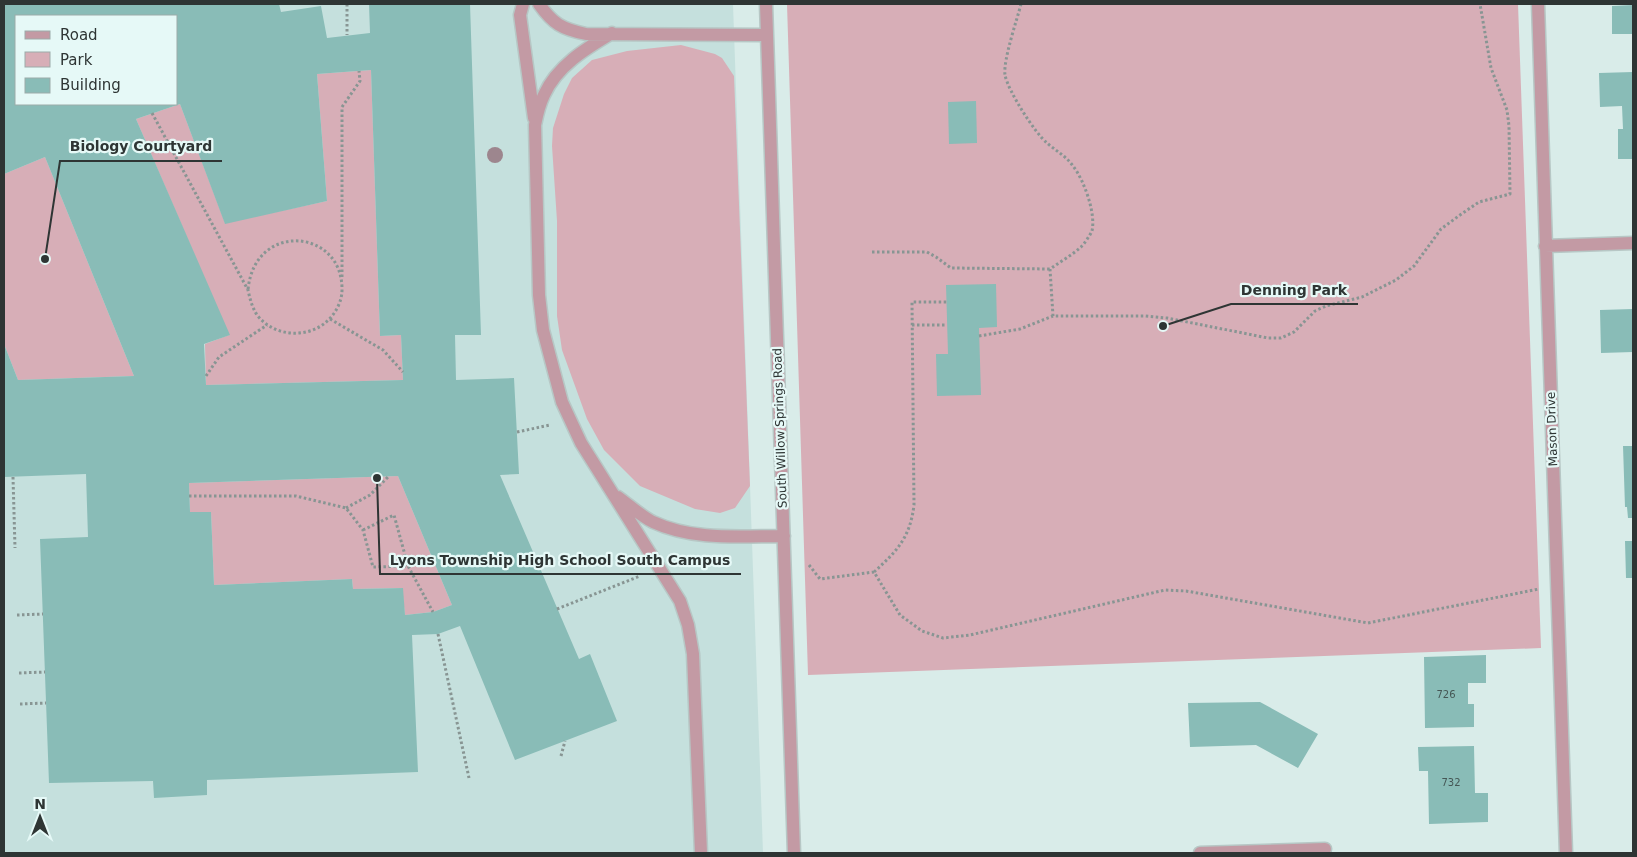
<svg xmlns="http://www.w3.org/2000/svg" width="1637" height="857" viewBox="0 0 1637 857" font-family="'DejaVu Sans',sans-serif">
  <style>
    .built { fill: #c5e0dd; fill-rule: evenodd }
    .green { fill: #d7aeb7 }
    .building { fill: #89bcb7; fill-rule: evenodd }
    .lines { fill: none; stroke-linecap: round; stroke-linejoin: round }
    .minor-casing { stroke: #b7c7c5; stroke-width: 15 }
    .path { stroke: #889593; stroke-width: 3; stroke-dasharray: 2.5 2.5; stroke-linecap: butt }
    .minor { stroke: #c39aa4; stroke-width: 12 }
    .tree { fill: #9d868e }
    .labels { text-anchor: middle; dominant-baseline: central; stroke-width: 4.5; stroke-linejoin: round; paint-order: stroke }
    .number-label { font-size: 10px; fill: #455755 }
    .street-label { font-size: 12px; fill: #2e3534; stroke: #e6f9f7 }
    .leader { fill: none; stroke: #2e3534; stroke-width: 2 }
    .callout-dot { fill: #2e3534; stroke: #e6f9f7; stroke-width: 2 }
    .callout-label { font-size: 14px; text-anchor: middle; font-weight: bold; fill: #2e3534; stroke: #e6f9f7; stroke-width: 4.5; stroke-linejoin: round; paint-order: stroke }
  </style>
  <rect width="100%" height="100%" fill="#d9ece9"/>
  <path class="built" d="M4,4H733L763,853H4ZM16,16H176V104H16Z"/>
  <path class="green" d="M787,4H1518L1541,648L808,675Z
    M681,45L715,54L722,58L734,76L750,486L735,508L720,513L695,509L640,486L604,450L587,419L562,350L557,316V221L552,146L553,128L564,94L572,78L592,60L627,51Z
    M371,70L380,336L401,335L403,380L206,385L205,344L229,335L136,119L180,104L225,223L327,201L317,74Z
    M45,157L134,376L18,380L4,344V174Z
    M398,476L452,605L433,612L405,615L402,588L353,589L352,579L214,585L211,512H190L189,483Z"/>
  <path class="building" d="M4,4H279L281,12L321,6L327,38L370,33L369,4H470L481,335H455L456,380L514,378L519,474L500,475L579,659L590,654L617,721L515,760L460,626L438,634L412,635L418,772L207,780V795L154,798L153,781L49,783L40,539L88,537L86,474L4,477V344L18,380L134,376L45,157L4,174ZM16,16H176V104H16ZM371,70L380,336L401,335L403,380L206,385L204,344L230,335L136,119L180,104L225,224L327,201L317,74ZM398,476L452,605L433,612L405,615L403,588L353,589L352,579L214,585L211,512H190L189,483Z
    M1633,5V34H1612V6Z
    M1633,72V159H1618V129H1623L1622,106L1600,107L1599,73Z
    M976,101L977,143L949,144L948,102Z
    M996,284L997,327L979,328L981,395L937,396L936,354H948L946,285Z
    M1633,309V352L1601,353L1600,310Z
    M1623,446H1633V518H1628L1627,507H1625Z
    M1625,541H1633V578H1626Z
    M1486,655V683H1468V704H1474V727L1425,728L1424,657Z
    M1260,702L1318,734L1298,768L1256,745L1190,747L1188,703Z
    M1474,746L1475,793H1488V822L1429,824L1428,771H1419L1418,747Z"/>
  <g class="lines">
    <defs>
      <path id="minor" d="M523,4L520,15L534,118
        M539,4C553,24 562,29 586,34L767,35
        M766,4L794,853
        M1538,4L1566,853
        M612,33C585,49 557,66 544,95C539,105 537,115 535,125L539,295L543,330L562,402L581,443L680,601L688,625L693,654L701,853
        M1545,246L1633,243
        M618,497C629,505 641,516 653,522C694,541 740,536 784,536
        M1200,853L1325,849"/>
    </defs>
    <use href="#minor" class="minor-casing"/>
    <path class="path" d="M347,4V35
      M1021,4C1017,20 1003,60 1005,75C1008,91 1035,133 1047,143C1056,151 1066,156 1073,166C1084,180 1096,213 1092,231C1090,235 1085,243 1081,247C1072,255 1060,262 1050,269L1053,316H1145L1167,318L1268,338H1281L1294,332L1315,311L1326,306L1362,297L1396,280L1414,266L1441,229L1460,215L1479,202L1510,194L1509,126L1507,110L1491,68L1480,4
      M152,113L248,290C250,299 252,307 257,315C273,336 305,339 325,323C335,315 342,302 342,290C343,228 254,221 248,290
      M872,252H927L936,257L951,268L1050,269
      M342,277V107L360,81L359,71
      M330,319L383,350L403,372
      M912,325H947
      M979,336L1020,329L1053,316
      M206,376L219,357L267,325
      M517,432L550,425
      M13,477L15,548
      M189,496H296L346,508L363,530L373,567L408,566L433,612
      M346,508L370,495L388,477
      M363,530L394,515L408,566
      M809,565L820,579L874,572L900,615L922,631L943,638L970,635L1165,590L1186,591L1368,623L1539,589
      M874,572C897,551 910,538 914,505L912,302H947
      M557,609L640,576
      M17,615L43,614
      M438,634L469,778
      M19,673L45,672
      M20,704L46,703
      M561,756L565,741"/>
    <use href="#minor" class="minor"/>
  </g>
  <circle class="tree" cx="495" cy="155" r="8"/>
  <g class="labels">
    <g class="number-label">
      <text x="1446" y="694">726</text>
      <text x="1451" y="782">732</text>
    </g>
    <g class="street-label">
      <text transform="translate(780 428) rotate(-92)">South Willow Springs Road</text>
      <text transform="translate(1552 429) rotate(-92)">Mason Drive</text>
    </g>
  </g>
  <path class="leader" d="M45 259L60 161H222M1163 326L1231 304H1358M377 478L380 574H741"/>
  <g class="callout-dot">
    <circle cx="45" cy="259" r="5"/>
    <circle cx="1163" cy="326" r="5"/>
    <circle cx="377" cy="478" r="5"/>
  </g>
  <g class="callout-label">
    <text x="141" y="151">Biology Courtyard</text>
    <text x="1294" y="295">Denning Park</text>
    <text x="560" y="565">Lyons Township High School South Campus</text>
  </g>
  <rect width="1637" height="857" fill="none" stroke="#2e3534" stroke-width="10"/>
  <rect x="15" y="15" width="162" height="90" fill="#e6f9f7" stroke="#9caba9"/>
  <rect x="25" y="31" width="25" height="8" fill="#c39aa4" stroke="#9caba9"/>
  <text x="60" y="40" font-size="15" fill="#2e3534">Road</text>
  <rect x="25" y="52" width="25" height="15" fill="#d7aeb7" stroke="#9caba9"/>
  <text x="60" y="65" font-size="15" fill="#2e3534">Park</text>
  <rect x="25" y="78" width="25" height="15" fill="#89bcb7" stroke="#9caba9"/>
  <text x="60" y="90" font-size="15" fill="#2e3534">Building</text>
  <g transform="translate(40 817)" stroke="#e6f9f7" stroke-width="4" paint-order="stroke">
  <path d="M0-4L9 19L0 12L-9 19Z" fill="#2e3534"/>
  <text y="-8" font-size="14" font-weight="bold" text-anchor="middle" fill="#2e3534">N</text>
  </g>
</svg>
